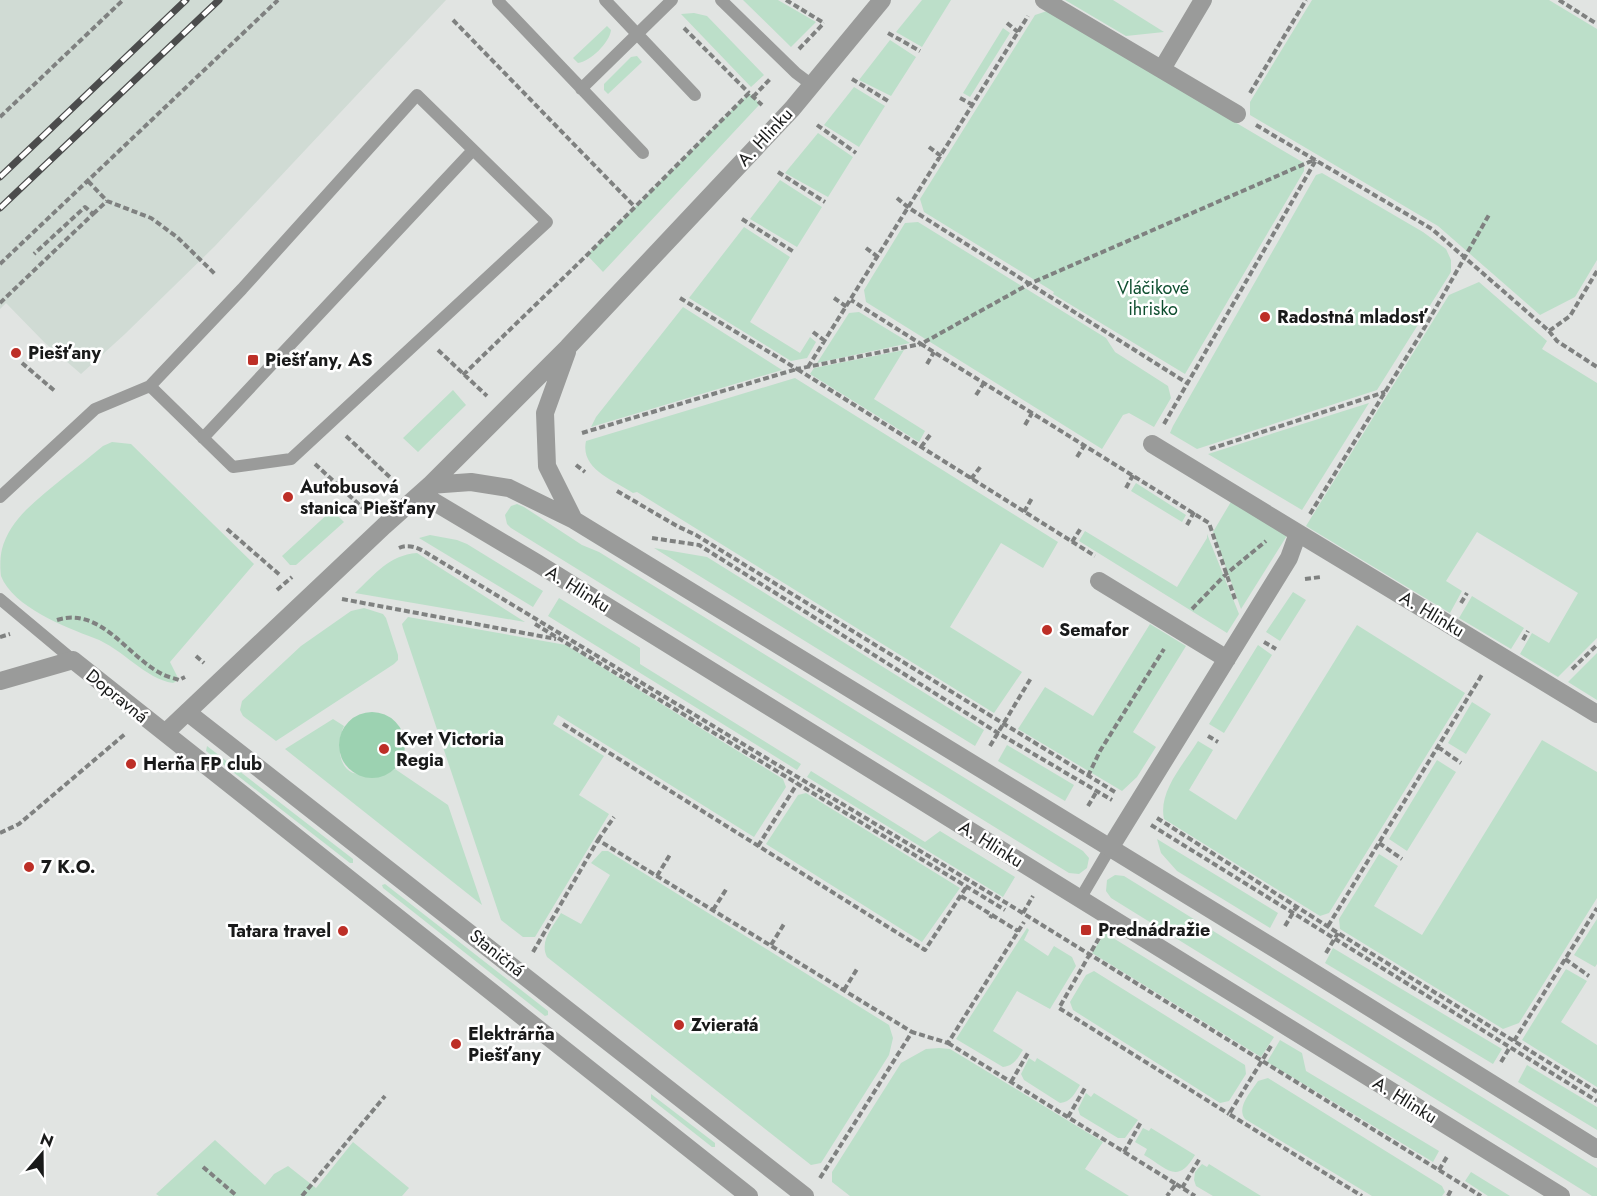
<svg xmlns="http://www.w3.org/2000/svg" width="1597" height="1196" viewBox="0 0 1597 1196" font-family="Jost,sans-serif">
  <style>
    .built { fill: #d0dbd4 }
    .green { fill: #bcdfc9 }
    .water { fill: #9cd2b1 }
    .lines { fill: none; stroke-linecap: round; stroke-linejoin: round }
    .path { stroke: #7f8180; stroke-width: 4; stroke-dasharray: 6 3; stroke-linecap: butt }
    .lane { stroke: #9a9b9a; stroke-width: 12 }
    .street { stroke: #9a9b9a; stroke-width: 18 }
    .rail-casing { stroke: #4b4c4c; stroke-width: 7 }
    .rail { stroke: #fff; stroke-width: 4.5; stroke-dasharray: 14; stroke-linecap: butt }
    .poi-dot { fill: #bd2f27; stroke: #fff; stroke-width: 2 }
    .labels { text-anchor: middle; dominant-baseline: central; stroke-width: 5; stroke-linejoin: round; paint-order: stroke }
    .street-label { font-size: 18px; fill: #191a1a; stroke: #fff }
    .park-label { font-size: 18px; fill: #0f4f30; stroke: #fff }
    .poi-label { font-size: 18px; font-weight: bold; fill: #191a1a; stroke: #fff; text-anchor: start }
  </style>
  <rect width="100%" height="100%" fill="#e1e4e2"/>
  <path class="built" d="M0,0H446L215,246L125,334L81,374L44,342L6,303L0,309Z"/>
  <path class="green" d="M743,0H778L816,22L791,47Z
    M922,0H951L922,47L896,32Z
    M1065,0H1113L1164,32L1126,36Z
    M1312,0H1549L1597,29V260L1575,297L1540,315L1438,226L1250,115V102Z
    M1047,11L1304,163V171L1185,374L1053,294L1054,292L924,212L920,199L1035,15Z
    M694,13L707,16L764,75L751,87L681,14Z
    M607,26L611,30C610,42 590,62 578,63L573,58Z
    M1003,28L1010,33L970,97L963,93Z
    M890,40L916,57L891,96L859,80Z
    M637,56L642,62L608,94L604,90V84L631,57Z
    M854,87L885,106L859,147L824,125Z
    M749,93L760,104L603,272L587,255Z
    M818,133L853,157L828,197L785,173Z
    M1322,173L1423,232L1446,249L1451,260V272L1377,390L1197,449L1170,433L1173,426L1316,175Z
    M780,180L822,207L797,247L750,219Z
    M918,222L1106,338L1115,352L1168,386L1171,398L1154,427L1129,413L1123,415L1102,449L866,302L864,290L905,223Z
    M744,227L790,257L750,322L800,353L810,337L816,342L807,358L791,361L689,298Z
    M1479,282L1547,341L1542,349L1597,383V638L1558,677L1520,654L1532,633L1549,643L1578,593L1477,532L1446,581L1462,591L1450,613L1306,526L1449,295Z
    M683,307L782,370L591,427L596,417Z
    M859,312L910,343L817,363L849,313Z
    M904,350L874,399L925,431L919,442L810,374L814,368Z
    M795,378L1058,542L1043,568L1001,543L950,627L1022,672L994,713L637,492L633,493C613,480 580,469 586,441Z
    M453,390L466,405L418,452L403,438Z
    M1369,403L1302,510L1208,454Z
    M112,442L131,444L254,564L170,662L179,680L173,683C145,679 122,648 94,638C65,627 13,607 1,576C0,568 0,557 2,549C6,534 15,521 26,510C50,487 78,467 103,446Z
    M1136,483L1186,515L1182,522L1131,491Z
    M1232,500L1288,534L1241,609L1213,532Z
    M517,504L524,507L582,545L599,552L1083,851L1089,858L1087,868L1079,874L1069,873L511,528L507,524L505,515L511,506Z
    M332,510L344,522L296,565H290L282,556Z
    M1085,531L1177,587L1207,538V534L1239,614L1227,633L1079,541Z
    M430,535L457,540L467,544L543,591L533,607L419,538Z
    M654,548L707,557L984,730L975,746Z
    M417,553L525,622L355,593C374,575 389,555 417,553Z
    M1293,592L1306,600L1280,641L1266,632Z
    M1472,596L1524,628L1511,649L1459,618Z
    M559,598L640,648V664L801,764L797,770L548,616Z
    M364,608L383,614L386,618L398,655V660L394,664L276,741L243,716L240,710L242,701L301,646L351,611Z
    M408,617L566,645L783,779L786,787L754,837L558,715L553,724L604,756L579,795L609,814L535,937H523L501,920L403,628L402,624Z
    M1150,624L1186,646L1133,732L1156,747L1137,777L1122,791L1018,729L1045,687L1093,716Z
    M1357,625L1465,693L1329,913L1320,916L1164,819C1158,791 1184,764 1198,741L1213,750L1189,790L1236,820Z
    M1258,645L1272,655L1224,733L1209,724Z
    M1597,653V700L1568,682Z
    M1472,702L1491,714L1466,754L1448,743Z
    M333,719L344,726C338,739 336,766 353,773C357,774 364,774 368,774C380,775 385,776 395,769L448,805L482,905L285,749Z
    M1542,740L1597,772V898L1519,1023L1503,1029L1340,929L1339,919L1379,854L1398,866L1374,906L1422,935Z
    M1007,745L1074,785L1065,801L998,761Z
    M207,746L353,859V863H350L206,751Z
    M1437,760L1456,772L1407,851L1389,839Z
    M811,771L925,842L940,831L1015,877L1003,897L807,777Z
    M806,793L960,888L922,942L766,844L798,795Z
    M1157,839L1278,913L1270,928L1177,871L1161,853Z
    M602,851H608L889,1025L893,1038L889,1055L821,1163L811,1165L547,957C539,941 553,927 561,913L581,924L610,875L591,863Z
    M1115,875L1124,876L1597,1168V1196H1592L1111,898L1106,891L1107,880Z
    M385,884L548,1011V1015L545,1016L383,888L382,885Z
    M1597,919V964L1595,967L1574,955Z
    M1027,928L1029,930L1024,940L1048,956L1054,946L1072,957L1076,966L1050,1009L1017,991L993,1031L1023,1050C1017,1059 1014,1066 1003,1067L956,1039Z
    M1105,933L1274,1037L1261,1057L1092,953Z
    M1333,948L1502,1049L1493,1064L1325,963Z
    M1566,969L1587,981L1561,1022L1597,1045V1087L1522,1040Z
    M1094,971L1245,1065L1246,1074L1229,1101L1220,1103L1073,1010L1070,1002L1086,975Z
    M1280,1040L1302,1053L1306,1071L1439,1151L1433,1162L1267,1062Z
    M939,1048L950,1049L1103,1142L1085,1169L1129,1196H850L832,1182V1172L901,1063L926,1049Z
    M1029,1058L1035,1062L1037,1058L1080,1085C1075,1093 1071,1102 1060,1103L1024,1080L1021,1074Z
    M1527,1065L1597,1107V1130L1518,1082Z
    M1268,1078L1442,1186L1445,1192L1442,1196H1372L1245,1119C1236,1107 1251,1092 1258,1081Z
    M1086,1093L1091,1097L1094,1093L1138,1120L1125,1138H1118L1080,1115L1078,1109Z
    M651,1094L715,1143V1147H712L651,1099Z
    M1143,1128L1149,1131L1151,1128L1195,1155C1177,1185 1168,1169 1144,1155L1147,1149L1135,1142Z
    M215,1140L265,1185L274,1174L288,1166L316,1188L353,1142L409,1188L402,1196H159L156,1194Z
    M1202,1164L1207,1167L1209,1164L1261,1196H1213L1196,1186L1194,1180L1195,1172Z
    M1471,1172L1510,1196H1488L1465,1181Z"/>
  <path class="water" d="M339 745a33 33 0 1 1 66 0a33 33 0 1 1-66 0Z"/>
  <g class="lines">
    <path class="path" d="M786,0L824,23
      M1559,0L1597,24
      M453,20L635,207
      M1007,23L1018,32
      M684,28L749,93
      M888,33L920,51
      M799,49L824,23
      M852,79L888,101
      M1250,93L1306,0
      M753,97L771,78
      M960,98L973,105
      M0,117L123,0
      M817,125L856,153
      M1256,125L1432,229L1549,331L1570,316L1597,271
      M929,147L941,156
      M778,172L825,202
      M88,181L107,201L151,218L177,237L216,275
      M897,198L909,208L1187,383
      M93,214L107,201
      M742,219L794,252
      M866,248L878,257
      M0,264L278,0
      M680,298L797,369L921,344L851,300
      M834,298L847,307
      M0,303L93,214L85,207L34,254
      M1549,331L1557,341L1597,367
      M813,332L825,341
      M438,350L487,396
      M22,363L56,392
      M927,364L934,352
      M808,367L1028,16
      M463,375L587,255L749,93L762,105
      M976,395L984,383
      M1164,424L1316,160
      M1025,425L1032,413
      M582,433L797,369L1095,556
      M346,436L395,482
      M921,447L930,435
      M1210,449L1385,392
      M1077,457L1084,446
      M315,464L365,510
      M576,465L585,472
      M971,479L981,466
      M1126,488L1133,475
      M617,491L677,526L696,535L1115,792
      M1024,512L1032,498
      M1310,514L1422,332L1490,213
      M1187,525L1194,512
      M227,529L281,576
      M652,538L699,545L998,733L1112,800
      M1072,542L1081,528
      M399,548C408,544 416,547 425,552L1008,904L1481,1196
      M1305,579L1321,577
      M277,590L292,577
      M342,599L556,639
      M1235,599L1209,523L921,344L1029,284L1316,159
      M1461,603L1467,593
      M1192,609L1226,574L1266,541
      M57,620C101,606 128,657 162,674C167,677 174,678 179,680L185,677
      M535,624L1005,910
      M0,637L10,634
      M1523,640L1528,631
      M1264,642L1276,649
      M196,656L204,663
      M1572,669L1597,645
      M563,724L925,950L967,886
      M1208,736L1218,742
      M990,746L1031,678
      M1438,747L1461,763
      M1088,776L1100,751L1164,649
      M1088,806L1097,791
      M1157,818L1338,933L1597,1092
      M1151,825L1597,1101
      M0,833L19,824L125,734
      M598,840L614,817
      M1379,843L1402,859
      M758,846L797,784
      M657,876L671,853
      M961,896L992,915L990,918
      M713,910L727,888
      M1023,913L1033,896
      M992,915L1018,931
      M1285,926L1297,906
      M1328,926L1483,673
      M1099,938L1059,1008L1229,1114
      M771,945L784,924
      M533,952L598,840L912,1032
      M1326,953L1338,933
      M1565,959L1589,976
      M844,990L857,969
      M1514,1041L1597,908
      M948,1043L1176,1184L1167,1196
      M1271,1046L1229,1114L1362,1196
      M1501,1062L1510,1047
      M1011,1082L1028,1053
      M1068,1117L1085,1088
      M1124,1152L1141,1122
      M203,1167L237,1196
      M1439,1170L1448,1155
      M820,1178L912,1032L948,1043L1024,922
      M1176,1184L1195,1196
      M1182,1188L1200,1158
      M302,1196L385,1096
      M1448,1196L1452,1188"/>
    <path class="lane" d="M605,0L695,95
      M721,0L796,73L812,85
      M498,1L643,153
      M581,89L672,0
      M203,438L473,150
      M0,497L95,409L150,386L242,289L417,95L547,222L291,459L233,467L150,386
      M0,599L73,660
      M1080,899L1110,848"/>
    <path class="street" d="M1044,0L1237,114
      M1162,69L1203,0
      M567,352L545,413L547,466L574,520
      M1152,444L1298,533
      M430,485L471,482L509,488L574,520L1282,953L1597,1149
      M421,494L537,563L1561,1196
      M1099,581L1227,659
      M0,681L73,660L749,1196
      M187,712L805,1196
      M165,733L384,526L430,485L568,347L792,109L882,0
      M1110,848L1289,558L1298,533L1597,714"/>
    <defs>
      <path id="rail" d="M0,177L186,0
        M0,208L219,0"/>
    </defs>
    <use href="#rail" class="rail-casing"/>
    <use href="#rail" class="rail"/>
  </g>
  <g class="poi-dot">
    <circle cx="1265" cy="317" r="6"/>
    <circle cx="16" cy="353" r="6"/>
    <rect x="247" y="354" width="12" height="12" rx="3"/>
    <circle cx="288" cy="497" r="6"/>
    <circle cx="1047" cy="630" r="6"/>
    <circle cx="384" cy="749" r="6"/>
    <circle cx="131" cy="764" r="6"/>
    <circle cx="29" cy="867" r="6"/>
    <rect x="1080" y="924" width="12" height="12" rx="3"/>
    <circle cx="343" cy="931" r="6"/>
    <circle cx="679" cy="1025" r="6"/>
    <circle cx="456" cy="1044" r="6"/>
  </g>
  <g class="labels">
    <g class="street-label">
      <text transform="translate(765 137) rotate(-47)">A. Hlinku</text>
      <text transform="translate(578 589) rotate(32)">A. Hlinku</text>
      <text transform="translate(1432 614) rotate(31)">A. Hlinku</text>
      <text transform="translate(117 696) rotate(39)">Dopravná</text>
      <text transform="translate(991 844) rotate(32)">A. Hlinku</text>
      <text transform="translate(497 953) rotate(38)">Staničná</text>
      <text transform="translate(1405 1100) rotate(32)">A. Hlinku</text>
    </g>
    <g class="park-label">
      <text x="1153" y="288">Vláčikové<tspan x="1153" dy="21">ihrisko</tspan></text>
    </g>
    <g class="poi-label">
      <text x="1277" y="317">Radostná mladosť</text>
      <text x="28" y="353">Piešťany</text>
      <text x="265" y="360">Piešťany, AS</text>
      <text x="300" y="487">Autobusová<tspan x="300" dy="21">stanica Piešťany</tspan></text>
      <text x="1059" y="630">Semafor</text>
      <text x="396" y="739">Kvet Victoria<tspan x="396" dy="21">Regia</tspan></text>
      <text x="143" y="764">Herňa FP club</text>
      <text x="41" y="867">7 K.O.</text>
      <text x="1098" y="930">Prednádražie</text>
      <text x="331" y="931" text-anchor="end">Tatara travel</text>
      <text x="691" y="1025">Zvieratá</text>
      <text x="468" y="1034">Elektrárňa<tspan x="468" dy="21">Piešťany</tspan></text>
    </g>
  </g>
  <g transform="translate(42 1154) rotate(20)" stroke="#ffffff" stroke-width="4.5" paint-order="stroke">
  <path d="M0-4.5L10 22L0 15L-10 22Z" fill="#191a1a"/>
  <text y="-9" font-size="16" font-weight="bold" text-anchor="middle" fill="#191a1a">N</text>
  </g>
</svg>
